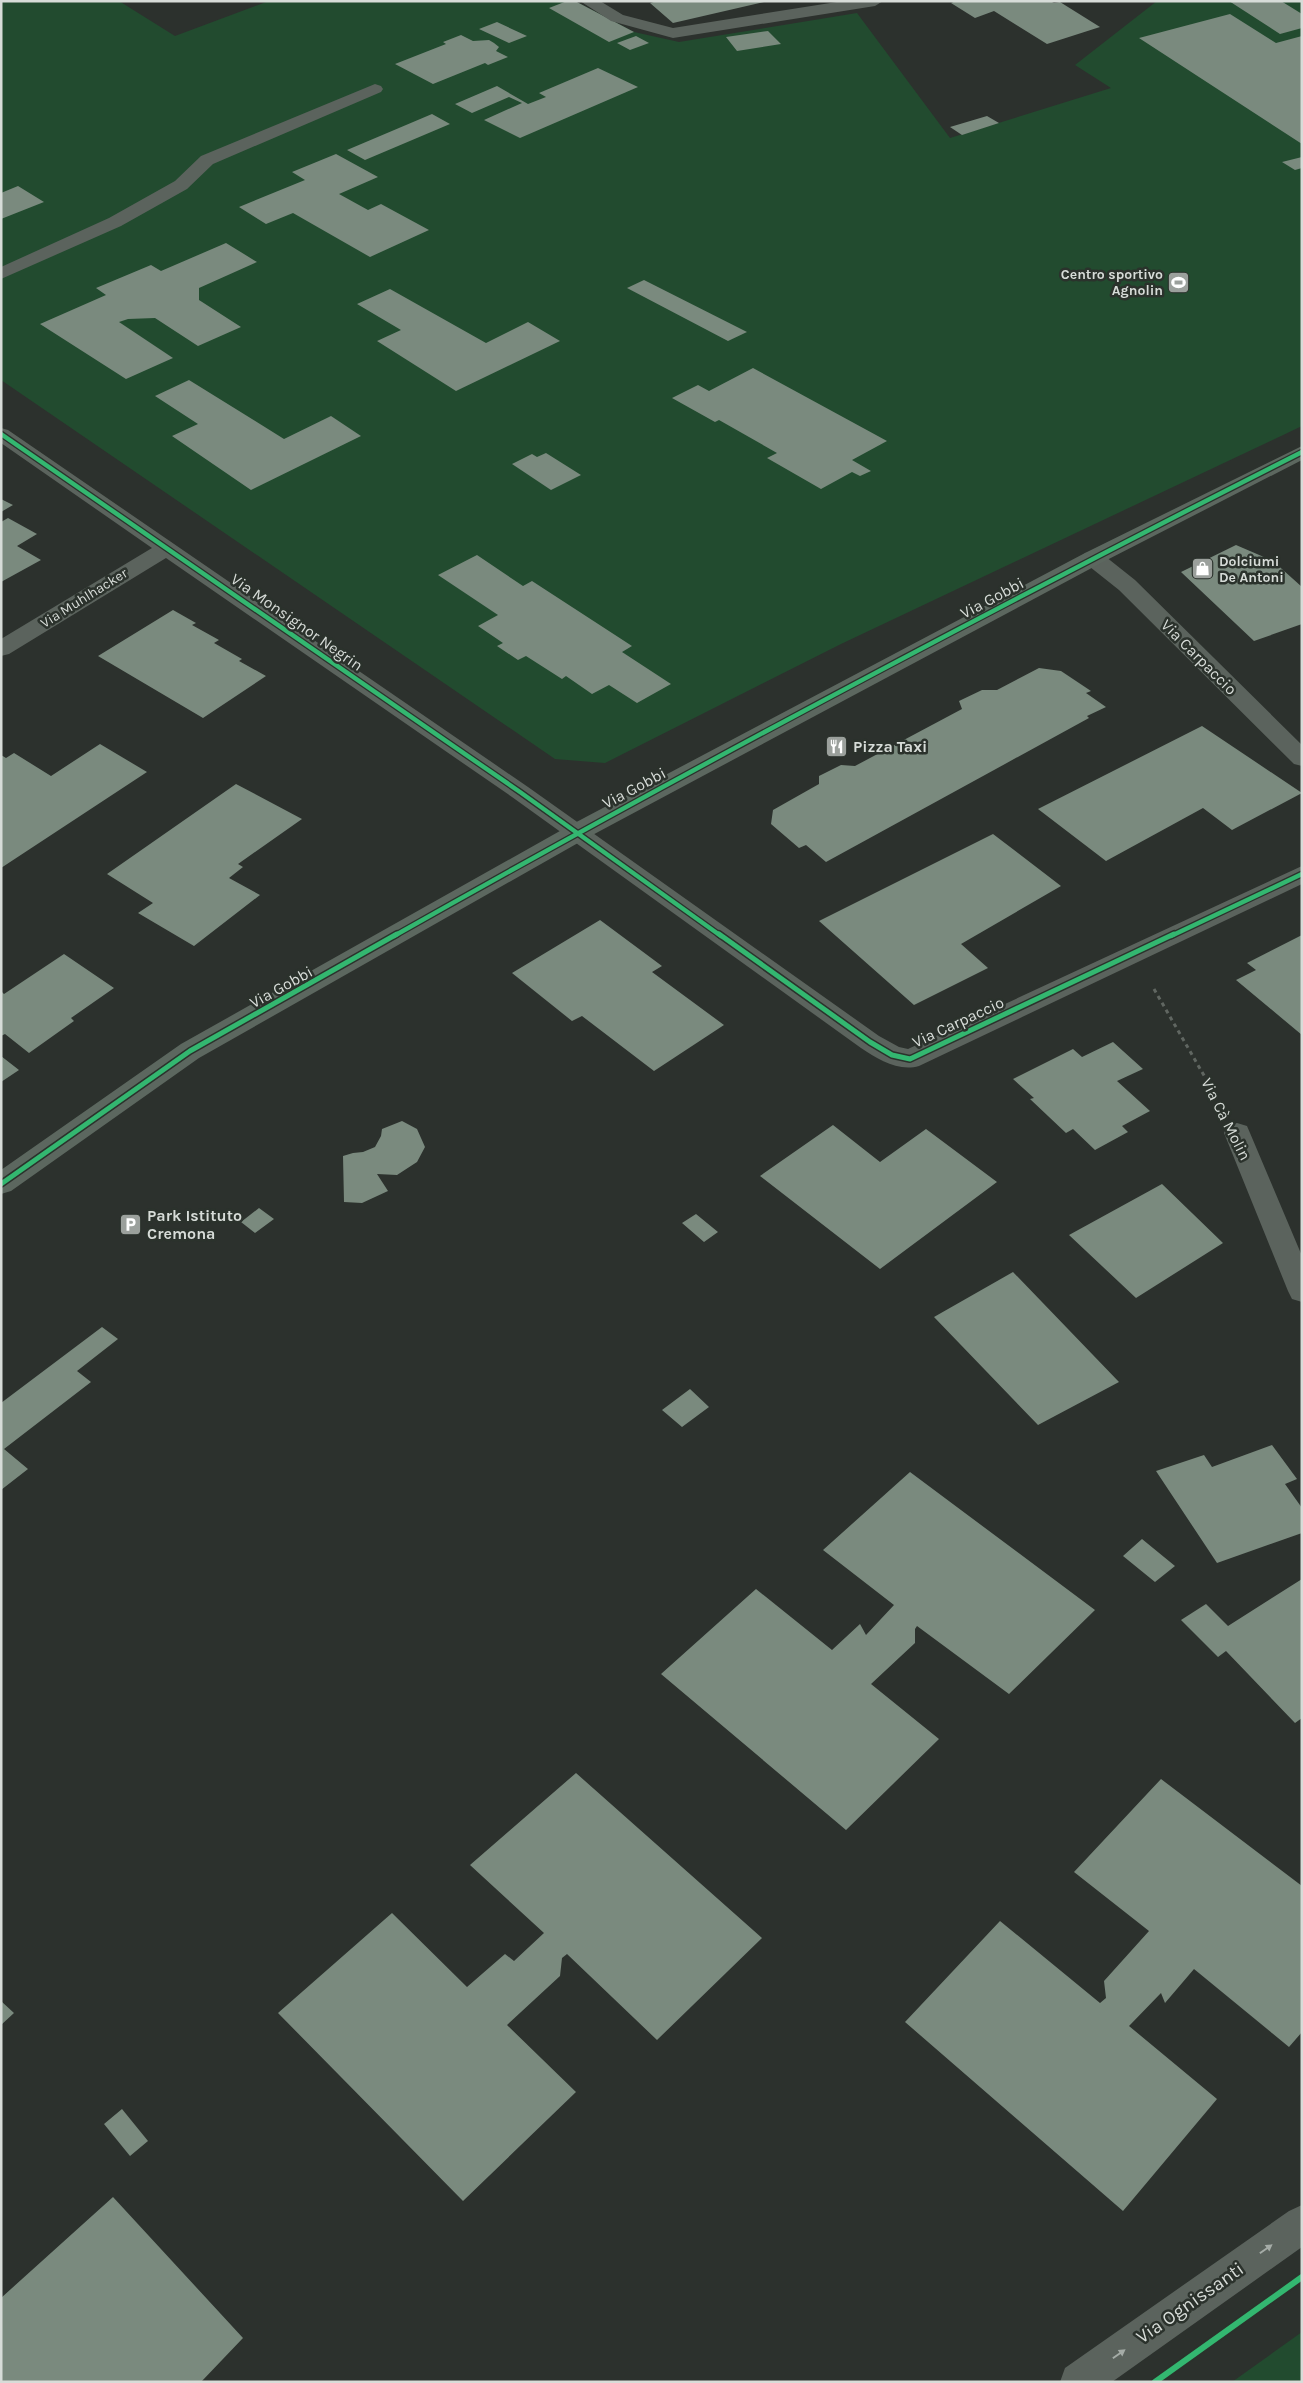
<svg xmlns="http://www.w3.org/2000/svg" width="1303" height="2383" viewBox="0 0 1303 2383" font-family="Karla,sans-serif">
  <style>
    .green { fill: #224b2f }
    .building { fill: #7a8a7e }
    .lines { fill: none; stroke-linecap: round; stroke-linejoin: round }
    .path { stroke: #606661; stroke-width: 3; stroke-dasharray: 4 4; stroke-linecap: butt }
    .lane { fill: #5b635d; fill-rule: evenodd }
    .street { fill: #5b635d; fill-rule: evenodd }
    .secondary { fill: #5c675f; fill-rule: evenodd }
    .cycleway-far2-casing { stroke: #2b322c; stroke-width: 7 }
    .cycleway-far1-casing { stroke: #2b322c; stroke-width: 8 }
    .cycleway-casing { stroke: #2b322c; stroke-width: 9 }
    .cycleway-far2 { stroke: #33b770; stroke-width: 4.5 }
    .cycleway-far1 { stroke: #33b770; stroke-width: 5 }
    .cycleway { stroke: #33b770; stroke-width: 6 }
    .oneway { fill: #a5aca7 }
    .labels { text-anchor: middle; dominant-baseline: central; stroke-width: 5; stroke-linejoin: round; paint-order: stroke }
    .far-poi-label { font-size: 14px; font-weight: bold; fill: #d7dcd8; stroke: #2b322c; text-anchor: end }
    .far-street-label { font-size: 14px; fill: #d7dcd8; stroke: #2b322c }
    .street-label { font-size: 16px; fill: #d7dcd8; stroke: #2b322c }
    .poi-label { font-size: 16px; font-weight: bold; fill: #d7dcd8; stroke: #2b322c; text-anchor: start }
    .near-street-label { font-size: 19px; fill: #d7dcd8; stroke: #2b322c }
  </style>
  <rect width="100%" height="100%" fill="#2c312d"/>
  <path class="green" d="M1,1H119L175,36L269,1H575L634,32L679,42L857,13L950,138L1111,88L1075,65L1157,1H1302V426L841,644L605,763L555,759L1,380Z
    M1302,2332V2382H1232Z"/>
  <path class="building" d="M567,1H575L634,32L609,42L549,8Z
    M657,1H764V2L673,23L650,3Z
    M956,1H1050L1054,3L1060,2L1100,27L1047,44L994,11L975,18L951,3Z
    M1229,1H1281L1302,14V28L1280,34Z
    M1230,14L1276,43L1302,36V144L1139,38Z
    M497,22L527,36L509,43L479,29Z
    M768,31L781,44L737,51L726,37Z
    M461,35L473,41L489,40L494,43L499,47L496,51L508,57L488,65L485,63L433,84L395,64L446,44L443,42Z
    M636,36L649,43L630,50L617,43Z
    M598,68L638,87L520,138L484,120L522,103L509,97L472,113L455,104L497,86L528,104L546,97L539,93Z
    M432,114L450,124L365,160L347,150Z
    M987,116L999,123L962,135L950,127Z
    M336,154L378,177L339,194L368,210L381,204L429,230L370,257L293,213L266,224L239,207L305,180L292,172Z
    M1302,157V168L1295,170L1282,162Z
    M18,186L44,202L1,219V193Z
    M226,243L257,262L199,288V300L241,327L198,346L155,318L128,319L119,322L173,358L126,379L40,324L106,295L96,288L151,265L161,271Z
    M644,280L747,332L728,341L627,288Z
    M390,289L486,343L528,322L560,341L456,391L377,341L401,330L357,304Z
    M753,368L887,441L852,460L871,471L860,476L852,472L821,489L767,458L777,453L719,420L715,422L672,398L698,385L709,391Z
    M189,380L284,439L331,416L361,436L251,490L172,436L198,424L155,396Z
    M546,453L581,475L551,490L512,464L532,454L537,457Z
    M1,499L13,505L1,512Z
    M8,518L37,534L17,546L41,560L1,582V522Z
    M1236,545L1273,561L1302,587V624L1254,641L1181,572Z
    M477,555L523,586L532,581L632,646L622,652L671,684L637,703L609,685L592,694L566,676L562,679L526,656L518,660L497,646L503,643L478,626L498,615L438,575Z
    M173,610L196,623L192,625L219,640L214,643L242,659L239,661L266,676L203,718L98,656Z
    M1039,668L1061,671L1091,691L1086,693L1106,707L1087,716L1089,718L826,862L806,845L799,848L771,824L773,810L819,784V776L841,765L855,766L962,709L959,701L982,690H997Z
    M1202,726L1302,793L1232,830L1203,808L1106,861L1038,809Z
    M100,744L147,772L1,868V755L6,758L14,753L51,776Z
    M236,784L302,819L238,864L243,867L229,878L260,895L194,946L138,913L153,903L107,874Z
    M993,834L1061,886L961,944L988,968L914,1005L819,921Z
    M600,920L662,966L652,972L724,1025L654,1071L582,1016L572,1021L512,973Z
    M1302,935V1035L1236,980L1256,970L1247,963Z
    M64,954L114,988L71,1018L74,1021L29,1053L5,1034L1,1036V991L4,994Z
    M1113,1042L1143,1069L1117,1081L1150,1111L1122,1126L1128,1132L1095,1150L1073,1129L1066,1133L1030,1099L1034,1098L1013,1079L1073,1049L1082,1057Z
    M1,1056L19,1070L1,1082Z
    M402,1121L417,1129L425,1147L417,1162L397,1175L377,1174L388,1191L362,1203L344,1202L343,1156L353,1153L363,1152L375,1147L381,1136L382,1129Z
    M833,1125L880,1162L926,1129L997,1182L880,1269L760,1176Z
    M1162,1184L1223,1243L1136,1298L1069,1235Z
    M259,1208L274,1219L255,1233L241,1222Z
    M696,1214L718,1232L704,1242L682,1223Z
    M1013,1272L1119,1382L1038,1425L934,1317Z
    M102,1327L118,1339L77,1371L91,1382L4,1449L28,1469L1,1490V1403Z
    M690,1389L709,1407L682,1427L662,1410Z
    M1272,1445L1297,1479L1285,1484L1302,1508V1533L1217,1563L1156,1471L1204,1455L1212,1467Z
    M910,1472L1095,1610L1009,1694L917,1626L915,1629V1643L871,1684L939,1739L846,1830L661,1674L756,1589L832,1650L860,1624L866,1635L894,1605L823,1550Z
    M1142,1539L1175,1566L1155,1582L1123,1556Z
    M1302,1579V1718L1295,1723L1226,1651L1218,1657L1181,1620L1206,1604L1228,1626Z
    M576,1773L762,1938L657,2040L567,1954L562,1958L560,1976L507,2025L576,2092L463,2201L278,2013L392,1913L467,1987L505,1954L514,1961L544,1933L470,1865Z
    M1161,1779L1302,1886V2032L1289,2047L1194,1969L1165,2003L1161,1993L1129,2026L1217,2099L1123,2211L905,2022L1000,1921L1100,2003L1106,1998L1104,1981L1149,1931L1074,1872Z
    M1,2001L14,2013L1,2025Z
    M122,2109L148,2141L130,2156L104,2124Z
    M113,2197L243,2338L201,2382H1V2298Z"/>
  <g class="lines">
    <path class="path" d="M1154,989L1217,1098"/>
    <path class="lane" d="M375,84L381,86L383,89L381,92L213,164L187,189L121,226L1,279V267L109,218L175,181L201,156Z"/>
    <path class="street" d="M580,1H600L623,15L673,28L843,1H883L875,6L673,38L611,21Z
      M1,428L8,430L528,787L879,1036L899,1047L908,1049L1302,866V884L919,1066C898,1072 878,1059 861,1048L512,797L166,558L9,654L1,656V639L152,548L1,443Z
      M1093,552L1101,553L1135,580L1302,745V766L1294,764L1119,590L1085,563L1082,558L1085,553Z
      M1237,1123L1247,1126L1250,1133L1302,1256V1302L1292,1299L1288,1291L1224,1133L1227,1126Z
      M1302,2205V2247L1112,2382H1060L1065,2368L1289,2211Z"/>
    <path class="secondary" d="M1302,446V460L1101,563L585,839L199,1058L11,1191L1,1194V1170L181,1044L567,827L1085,553Z"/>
    <defs>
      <path id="cycleway-far2" d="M1,434L520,792L721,936
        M394,936C693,767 996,607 1302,452
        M1171,936L1302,874"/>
      <path id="cycleway-far1" d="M719,934L870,1042L892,1055L910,1059L1174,934
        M1,1184L190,1051L397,934"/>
      <path id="cycleway" d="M1155,2382L1302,2277"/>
    </defs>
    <use href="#cycleway-far2" class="cycleway-far2-casing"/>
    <use href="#cycleway-far1" class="cycleway-far1-casing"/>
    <use href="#cycleway" class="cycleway-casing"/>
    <use href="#cycleway-far2" class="cycleway-far2"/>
    <use href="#cycleway-far1" class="cycleway-far1"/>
    <use href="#cycleway" class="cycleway"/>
  </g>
  <defs><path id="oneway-solid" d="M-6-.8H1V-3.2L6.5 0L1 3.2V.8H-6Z" transform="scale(1.25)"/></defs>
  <g class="oneway">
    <use href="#oneway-solid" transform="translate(1266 2249) rotate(-35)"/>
    <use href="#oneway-solid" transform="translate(1119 2354) rotate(-35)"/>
  </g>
  <defs>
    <symbol id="stadium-square" viewBox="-11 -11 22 22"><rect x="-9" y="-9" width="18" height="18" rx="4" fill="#9ba09c" stroke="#2b322c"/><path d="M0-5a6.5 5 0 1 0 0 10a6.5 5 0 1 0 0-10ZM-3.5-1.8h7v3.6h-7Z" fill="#fff"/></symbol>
    <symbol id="shop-square" viewBox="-11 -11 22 22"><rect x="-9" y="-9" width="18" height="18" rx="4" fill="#9ba09c" stroke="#2b322c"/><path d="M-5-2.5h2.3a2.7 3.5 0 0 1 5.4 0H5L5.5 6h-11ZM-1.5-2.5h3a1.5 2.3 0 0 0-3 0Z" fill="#fff"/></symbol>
    <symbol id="restaurant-square" viewBox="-11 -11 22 22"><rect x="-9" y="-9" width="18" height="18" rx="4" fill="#9ba09c" stroke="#2b322c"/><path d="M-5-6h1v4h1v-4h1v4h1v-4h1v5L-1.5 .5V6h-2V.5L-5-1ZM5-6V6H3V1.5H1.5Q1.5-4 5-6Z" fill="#fff"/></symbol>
    <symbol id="parking-square" viewBox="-11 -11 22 22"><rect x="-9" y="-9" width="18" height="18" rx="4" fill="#9ba09c" stroke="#2b322c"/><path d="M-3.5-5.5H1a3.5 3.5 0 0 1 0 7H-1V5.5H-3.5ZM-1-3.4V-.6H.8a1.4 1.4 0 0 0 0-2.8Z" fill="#fff"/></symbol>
  </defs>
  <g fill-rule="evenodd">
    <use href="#stadium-square" x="1166" y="270" width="25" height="25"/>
    <use href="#shop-square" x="1190" y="556" width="25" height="25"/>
    <use href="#restaurant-square" x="824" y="734" width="25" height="25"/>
    <use href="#parking-square" x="118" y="1212" width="25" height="25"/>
  </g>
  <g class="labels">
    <g class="far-poi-label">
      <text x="1163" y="274">Centro sportivo<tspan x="1163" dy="16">Agnolin</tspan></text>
      <text x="1219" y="561" text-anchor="start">Dolciumi<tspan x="1219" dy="16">De Antoni</tspan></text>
    </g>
    <g class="far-street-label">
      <text transform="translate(84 598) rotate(-32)">Via Muhlhacker</text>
    </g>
    <g class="street-label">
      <text transform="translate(992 598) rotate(-28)">Via Gobbi</text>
      <text transform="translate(297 622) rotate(35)">Via Monsignor Negrin</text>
      <text transform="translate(1199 657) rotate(45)">Via Carpaccio</text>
      <text transform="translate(634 788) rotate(-28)">Via Gobbi</text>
      <text transform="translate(281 987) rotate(-29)">Via Gobbi</text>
      <text transform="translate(958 1022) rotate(-25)">Via Carpaccio</text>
      <text transform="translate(1226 1119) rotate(63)">Via Cà Molin</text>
    </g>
    <g class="poi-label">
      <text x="853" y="746">Pizza Taxi</text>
      <text x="147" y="1215">Park Istituto<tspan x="147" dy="18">Cremona</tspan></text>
    </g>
    <g class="near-street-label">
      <text transform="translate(1190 2303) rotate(-35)">Via Ognissanti</text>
    </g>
  </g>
  <rect width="1303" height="2383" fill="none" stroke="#d7dcd8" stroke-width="5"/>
</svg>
